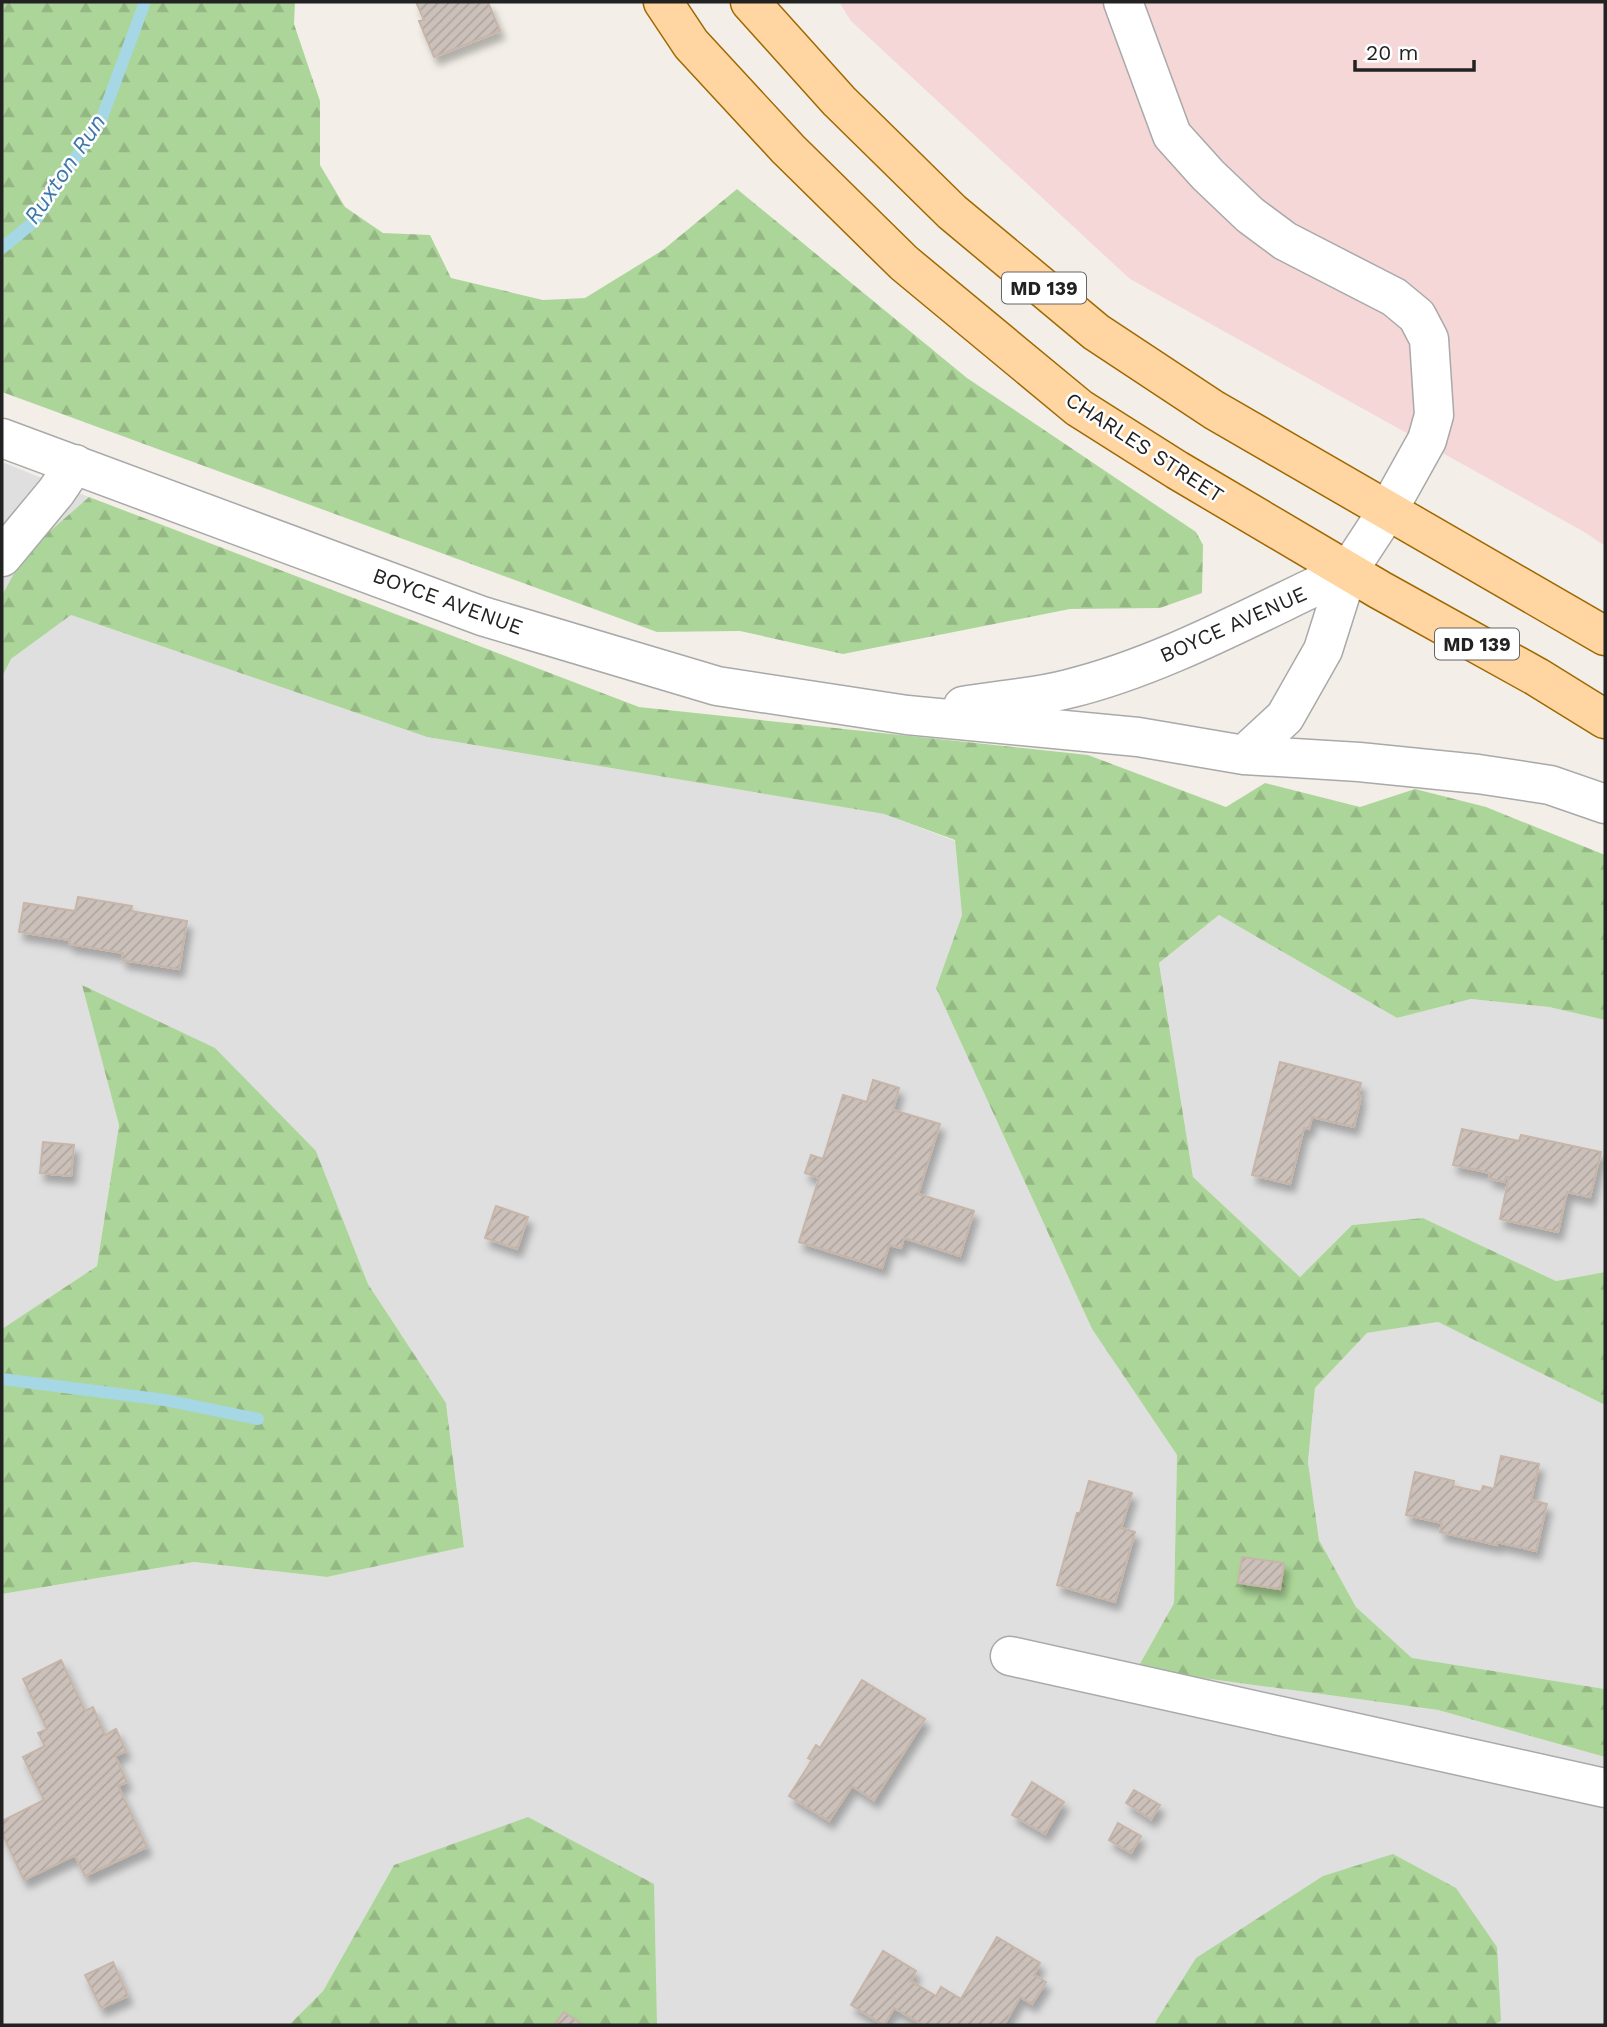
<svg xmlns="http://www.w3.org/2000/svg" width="1607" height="2027" viewBox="0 0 1607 2027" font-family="'Work Sans',sans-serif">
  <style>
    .residential { fill: #e0dfdf }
    .commercial { fill: #f4d7d6 }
    .forest { fill: url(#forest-firs) }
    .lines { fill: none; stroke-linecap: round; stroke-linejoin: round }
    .stream { stroke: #a5d7e4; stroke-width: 12 }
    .building { fill: url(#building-hatch); stroke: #c6b5a8; stroke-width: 2; filter: url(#shadow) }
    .minor-casing { stroke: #a9a9a9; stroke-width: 41 }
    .major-casing { stroke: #a06800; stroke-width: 41 }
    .minor { stroke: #fff; stroke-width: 38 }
    .major { stroke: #ffd5a1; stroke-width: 38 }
    .labels { text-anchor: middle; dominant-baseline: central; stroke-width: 5; stroke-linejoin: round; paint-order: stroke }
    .shield { fill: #fff; stroke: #646464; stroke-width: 2 }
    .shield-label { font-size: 19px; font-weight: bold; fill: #222 }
    .street-label { font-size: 21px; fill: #222; stroke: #fff }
    .water-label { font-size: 23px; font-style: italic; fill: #3e77ac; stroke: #fff }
  </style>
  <defs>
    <pattern id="forest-firs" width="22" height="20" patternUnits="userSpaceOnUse" patternTransform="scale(1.75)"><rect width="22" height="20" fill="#acd699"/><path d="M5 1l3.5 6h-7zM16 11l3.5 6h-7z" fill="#94b784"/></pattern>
    <pattern id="building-hatch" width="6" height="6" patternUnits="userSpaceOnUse" patternTransform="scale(1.75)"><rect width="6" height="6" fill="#ccc1ba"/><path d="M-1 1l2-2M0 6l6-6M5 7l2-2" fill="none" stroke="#afa6a0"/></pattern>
    <filter id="shadow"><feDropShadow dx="4.5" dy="8" stdDeviation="3.5" flood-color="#0004"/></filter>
  </defs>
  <rect width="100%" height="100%" fill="#f3efe8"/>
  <path class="residential" d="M2,462L89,497L26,552L2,595Z
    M71,615L427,737L884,814L955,841L962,915L936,988L1092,1329L1177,1455L1174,1603L1137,1669L1438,1710L1605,1757V2025H1494L1501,2021H1156L1155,2025H657L394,1865L323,1991L289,2025H2V1594L194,1562L327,1577L464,1546L446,1403L368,1284L316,1151L83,985L119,1125L97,1266L2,1329V677L11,659Z
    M1219,915L1397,1018L1471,999L1549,1007L1605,1020V1272L1556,1281L1423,1218L1352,1225L1300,1277L1193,1177L1159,963Z
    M1438,1322L1605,1405V1689L1412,1658L1356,1607L1319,1540L1308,1462L1315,1388L1367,1333Z"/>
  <path class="commercial" d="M839,2H1605V546L1586,533L1130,279L851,21Z"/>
  <path class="forest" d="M2,2H295L294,24L320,101V165L345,207L383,233L430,235L451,278L543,300L585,298L663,250L737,189L967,378L1196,532L1203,545L1202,593L1160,608L1070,609L843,654L740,631L657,632L2,392Z
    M89,497L639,707L1088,755L1226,807L1265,783L1360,807L1415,789L1486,807L1605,855V1020L1549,1007L1471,999L1397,1018L1219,915L1159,963L1193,1177L1300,1277L1352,1225L1423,1218L1556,1281L1605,1272V1405L1438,1322L1367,1333L1315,1388L1308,1462L1319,1540L1356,1607L1412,1658L1605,1689V1757L1438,1710L1137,1669L1174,1603L1177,1455L1092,1329L936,988L962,915L955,840L884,814L427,737L71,615L11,659L2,677V595L26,552Z
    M82,985L215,1048L316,1151L368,1284L446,1403L464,1547L327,1577L194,1562L2,1594V1329L97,1266L119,1125Z
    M528,1817L654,1884L657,2025H289L323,1991L394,1865Z
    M1393,1854L1456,1888L1497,1947L1501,2021L1494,2025H1155L1156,2021L1196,1958L1323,1876Z"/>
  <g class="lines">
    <path class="stream" d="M2,248L36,220L68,168L100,123L145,2
      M2,1379L165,1400L258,1419"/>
  </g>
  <path class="building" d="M416,2H488L500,31L434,57L419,21L424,20Z
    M78,897L132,906L131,911L187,921L179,969L122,960L123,953L69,944L70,940L19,932L24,903L75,911Z
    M1280,1062L1361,1083L1358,1095L1361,1096L1354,1127L1312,1117L1309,1129L1304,1128L1290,1184L1252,1175Z
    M873,1080L899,1088L893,1110L940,1124L918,1194L974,1211L960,1256L904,1238L901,1248L889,1245L882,1268L799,1242L819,1178L805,1173L811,1155L823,1159L843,1095L867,1102Z
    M1462,1129L1519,1141L1521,1135L1601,1152L1590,1197L1567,1192L1558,1232L1500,1219L1509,1177H1506L1504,1182L1489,1178L1490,1173L1453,1165Z
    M43,1142L74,1145L71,1176L40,1173Z
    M496,1206L528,1217L517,1249L485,1238Z
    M1501,1456L1539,1464L1531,1500L1547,1504L1536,1551L1497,1542V1545L1440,1532L1442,1523L1406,1515L1415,1472L1454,1481L1453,1486L1481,1492L1483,1486L1494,1489Z
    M1089,1481L1132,1493L1121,1528L1135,1532L1115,1602L1057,1585L1077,1513H1080Z
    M1242,1557L1284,1563L1280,1589L1238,1583Z
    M61,1660L85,1711L93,1707L105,1735L116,1729L126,1751L115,1756L127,1782L118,1786L147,1847L85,1876L75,1855L24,1880L2,1833V1821L44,1800L23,1757L45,1746L38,1733L47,1729L23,1679Z
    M862,1680L925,1719L874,1800L852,1786L829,1821L789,1796L812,1760L808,1758L816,1745L820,1748Z
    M1032,1782L1064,1802L1045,1834L1012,1815Z
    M1134,1790L1160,1805L1151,1819L1126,1803Z
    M1118,1823L1141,1836L1131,1853L1109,1840Z
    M997,1937L1040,1963L1034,1975L1046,1982L1032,2004L1020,1997L1004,2025H918L920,2023L894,2008L884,2025L851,2005L883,1951L916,1971L911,1981L936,1996L941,1987L961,1999Z
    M113,1962L128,1996L101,2008L85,1975Z
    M564,2012L580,2023L578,2025H554Z"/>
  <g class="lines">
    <defs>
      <path id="minor" d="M1123,2L1172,135L1208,175L1250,215L1285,241L1394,297L1417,316L1429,339L1434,415L1427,440L1388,510L1348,571L1323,650L1285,717L1244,755
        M2,438L482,616L717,686L907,715L1138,737L1244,755L1359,762L1478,774L1550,785L1605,804
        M2,557L56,492L75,464
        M963,706C997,700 1034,698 1068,689C1163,666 1259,612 1348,571
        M1010,1656L1605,1788"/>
      <path id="major" d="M663,2L691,44L788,149L904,263L1079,408L1177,470L1380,590L1537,677L1605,719
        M750,2L839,101L952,212L1096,332L1214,410L1605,636"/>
    </defs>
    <use href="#minor" class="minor-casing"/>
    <use href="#major" class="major-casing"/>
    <use href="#minor" class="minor"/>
    <use href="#major" class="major"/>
  </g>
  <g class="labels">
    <g class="shield">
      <rect x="1002" y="272.5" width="84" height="31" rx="5"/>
      <rect x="1435" y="628.5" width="84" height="31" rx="5"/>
    </g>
    <g class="shield-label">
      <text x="1044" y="288">MD 139</text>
      <text x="1477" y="644">MD 139</text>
    </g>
    <g class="street-label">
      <text transform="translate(1145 447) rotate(33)">CHARLES STREET</text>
      <text transform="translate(448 601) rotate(20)">BOYCE AVENUE</text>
      <text transform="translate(1233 624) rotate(-24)">BOYCE AVENUE</text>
    </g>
    <g class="water-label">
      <text transform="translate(65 169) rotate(-56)">Ruxton Run</text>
    </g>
  </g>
  <rect width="1607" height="2027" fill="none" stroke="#222222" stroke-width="7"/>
  <path d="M1355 60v10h119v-10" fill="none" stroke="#222222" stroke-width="3.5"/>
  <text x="1366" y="60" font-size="21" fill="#222222" stroke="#ffffff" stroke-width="5" paint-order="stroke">20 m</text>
</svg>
